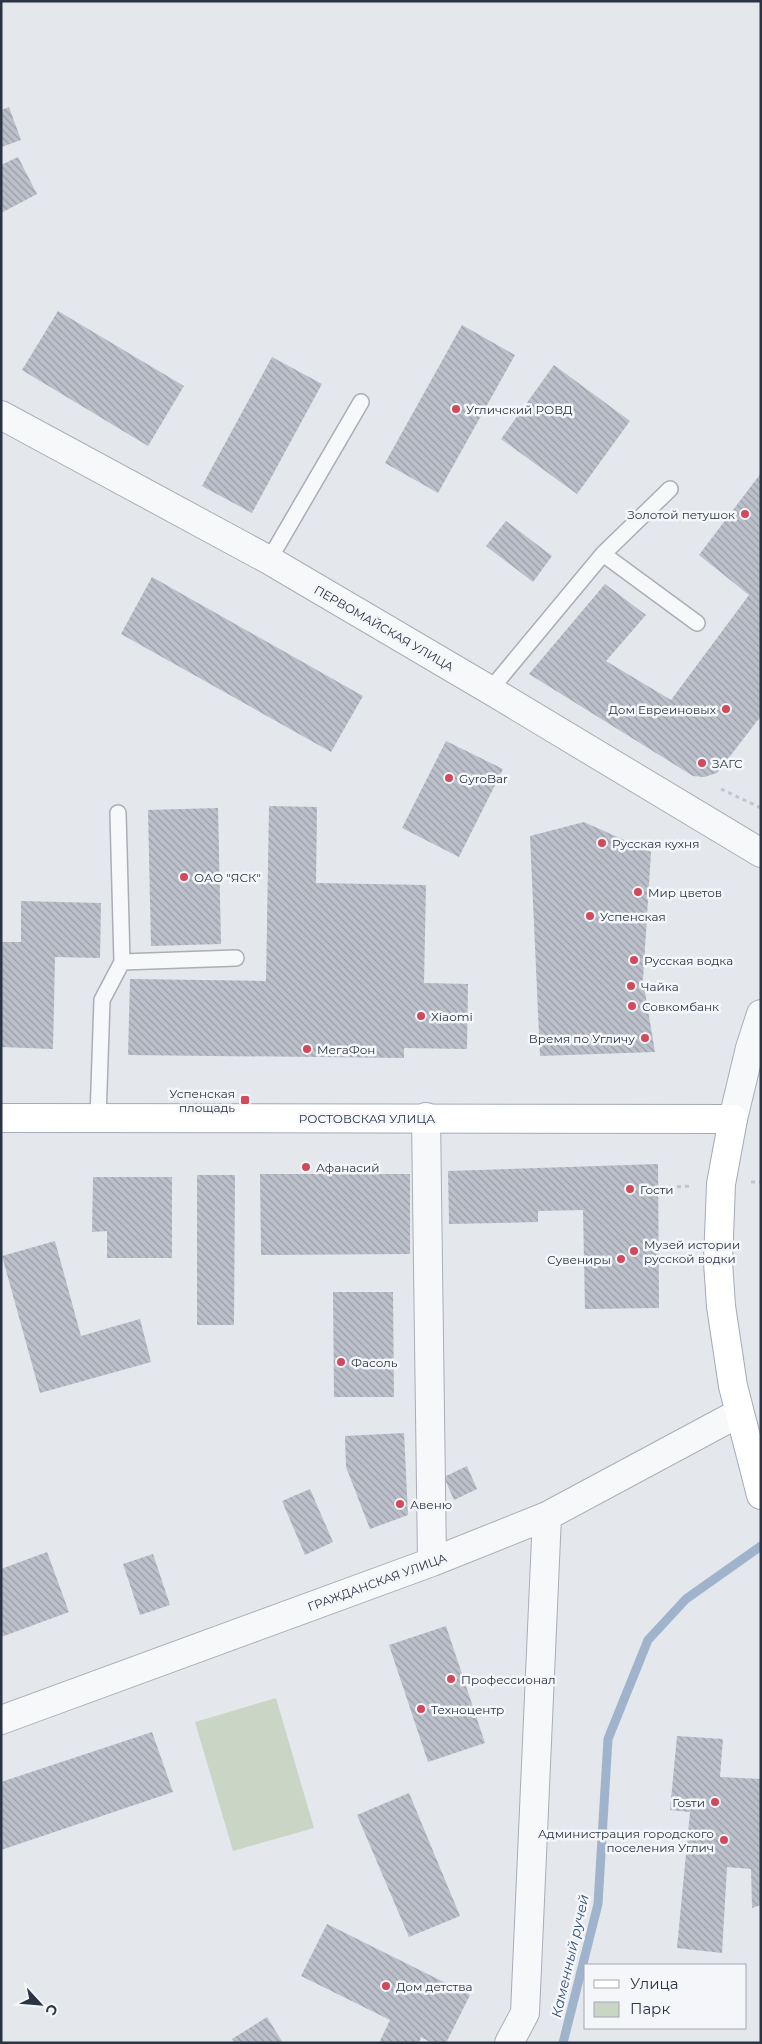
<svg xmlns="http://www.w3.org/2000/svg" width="762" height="2044" viewBox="0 0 762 2044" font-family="Montserrat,sans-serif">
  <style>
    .green { fill: #c9d6c5 }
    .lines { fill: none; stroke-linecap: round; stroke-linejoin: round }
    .stream { stroke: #9fb4cc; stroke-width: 9 }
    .building { fill: url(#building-back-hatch) }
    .service-casing { stroke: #a9aeb7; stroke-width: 18 }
    .minor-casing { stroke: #a9aeb7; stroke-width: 30 }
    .tertiary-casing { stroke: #a9aeb7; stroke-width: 30 }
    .primary-casing { stroke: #a3abb8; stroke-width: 30 }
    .path { stroke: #c2c5cb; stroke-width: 3; stroke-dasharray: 4 4; stroke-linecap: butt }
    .service { stroke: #f7f8fa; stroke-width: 15 }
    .minor { stroke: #f7f8fa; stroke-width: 28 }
    .tertiary { stroke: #f7f8fa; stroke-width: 28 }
    .primary { stroke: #fff; stroke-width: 28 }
    .poi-dot { fill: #d1495b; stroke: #f4f6f9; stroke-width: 2 }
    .labels { text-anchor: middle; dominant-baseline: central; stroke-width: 5; stroke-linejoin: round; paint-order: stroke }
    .poi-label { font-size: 12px; fill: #2b3445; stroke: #f4f6f9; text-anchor: start }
    .street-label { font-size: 12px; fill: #2b3445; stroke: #f4f6f9 }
    .water-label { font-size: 14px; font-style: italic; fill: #34527a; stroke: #f4f6f9 }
  </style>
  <defs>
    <pattern id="building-back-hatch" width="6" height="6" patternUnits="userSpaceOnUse" patternTransform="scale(1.25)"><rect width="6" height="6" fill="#bbc0ca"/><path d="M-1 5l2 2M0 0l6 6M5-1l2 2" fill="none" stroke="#989da6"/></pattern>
  </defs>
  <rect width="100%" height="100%" fill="#e4e7ec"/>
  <path class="green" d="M276,1698L314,1828L233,1851L195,1722Z"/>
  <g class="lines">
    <path class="stream" d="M563,2043L598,1904L608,1739L648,1640L686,1599L761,1546"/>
  </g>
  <path class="building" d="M9,107L21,140L1,147V110Z
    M18,157L37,194L1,213V165Z
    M58,311L184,386L148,446L22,370Z
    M462,325L515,355L438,493L385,463Z
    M272,357L322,384L252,513L202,486Z
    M554,365L630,421L577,494L501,439Z
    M761,473V716L717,773L704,777L693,776L529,674L605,584L646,615L606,661L671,700L749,595L699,555Z
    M506,521L552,556L533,582L486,546Z
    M152,577L363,696L331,752L121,634Z
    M446,741L503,769L459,857L402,828Z
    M269,806L317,807L316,883L426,885L424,983L468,984L467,1049L404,1048V1058L128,1055L130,979L266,981Z
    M218,808L221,944L151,946L148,810Z
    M584,822L651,852L643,980L655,1052L540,1056L530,836Z
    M21,901L101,903L100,958L55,957L53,1049L1,1047V942H21Z
    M658,1164L659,1308L585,1309L583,1210L538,1211V1222L449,1224L448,1171Z
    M260,1174H410V1254L261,1255Z
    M197,1175H235L234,1325H197Z
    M93,1177H172V1258H107V1231L92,1232Z
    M55,1241L81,1336L140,1319L151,1362L40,1393L2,1256Z
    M333,1292H393L394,1397H334Z
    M404,1433L408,1515L370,1529L346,1467L345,1436Z
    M467,1466L477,1489L454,1500L444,1477Z
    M310,1489L333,1542L305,1555L282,1501Z
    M47,1552L69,1612L1,1637V1569Z
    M153,1554L170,1605L140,1615L123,1564Z
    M446,1626L485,1743L428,1762L389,1645Z
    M152,1732L173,1792L1,1850V1782Z
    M677,1736L723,1739L720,1777L761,1779V1905L752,1908L751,1869L727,1867L722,1953L677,1948L690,1812L670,1810Z
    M409,1793L460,1916L409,1937L357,1815Z
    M327,1924L470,1995L446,2043H432L421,2037L419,2043H379L390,2020L301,1976Z
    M267,2017L283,2043H235L232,2039Z"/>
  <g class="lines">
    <defs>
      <path id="service" d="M670,489L603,554L697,623
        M269,560L361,402
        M490,690L603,554
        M122,962L236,958
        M98,1118L102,1000L122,962L118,813"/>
      <path id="minor" d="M1,415L269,560L490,690L761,853
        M426,1117L432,1562
        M1,1720L432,1562L547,1516L739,1413
        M509,2043L525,2013L547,1516"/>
      <path id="tertiary" d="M733,1119L750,1048L761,1014"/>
      <path id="primary" d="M1,1118L733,1119L721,1184L718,1262L721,1306L733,1386L761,1495"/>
    </defs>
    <use href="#service" class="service-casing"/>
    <use href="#minor" class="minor-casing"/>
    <use href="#tertiary" class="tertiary-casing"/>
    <use href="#primary" class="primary-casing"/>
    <path class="path" d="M721,789L761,808
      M751,1182H761
      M669,1187L693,1186"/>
    <use href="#service" class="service"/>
    <use href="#minor" class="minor"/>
    <use href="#tertiary" class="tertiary"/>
    <use href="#primary" class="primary"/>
  </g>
  <g class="poi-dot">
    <circle cx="456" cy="409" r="5"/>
    <circle cx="745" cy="514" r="5"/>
    <circle cx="726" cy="709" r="5"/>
    <circle cx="702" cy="763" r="5"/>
    <circle cx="449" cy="778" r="5"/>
    <circle cx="602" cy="843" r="5"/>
    <circle cx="184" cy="877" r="5"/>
    <circle cx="638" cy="892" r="5"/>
    <circle cx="590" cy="916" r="5"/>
    <circle cx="634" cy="960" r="5"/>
    <circle cx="631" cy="986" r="5"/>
    <circle cx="632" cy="1006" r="5"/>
    <circle cx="421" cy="1016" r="5"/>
    <circle cx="645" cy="1038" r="5"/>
    <circle cx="307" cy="1049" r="5"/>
    <rect x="240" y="1095" width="10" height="10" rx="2.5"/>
    <circle cx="306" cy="1167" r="5"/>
    <circle cx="630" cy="1189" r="5"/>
    <circle cx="634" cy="1251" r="5"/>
    <circle cx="621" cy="1259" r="5"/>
    <circle cx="341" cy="1362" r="5"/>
    <circle cx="400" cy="1504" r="5"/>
    <circle cx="451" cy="1679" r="5"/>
    <circle cx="421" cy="1709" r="5"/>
    <circle cx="715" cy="1802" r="5"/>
    <circle cx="724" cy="1840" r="5"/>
    <circle cx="386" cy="1986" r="5"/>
  </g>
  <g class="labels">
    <g class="poi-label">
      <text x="466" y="409">Угличский РОВД</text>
      <text x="735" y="514" text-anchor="end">Золотой петушок</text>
      <text x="716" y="709" text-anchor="end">Дом Евреиновых</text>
      <text x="712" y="763">ЗАГС</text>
      <text x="459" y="778">GyroBar</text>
      <text x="612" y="843">Русская кухня</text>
      <text x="194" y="877">ОАО "ЯСК"</text>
      <text x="648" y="892">Мир цветов</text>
      <text x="600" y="916">Успенская</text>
      <text x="644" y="960">Русская водка</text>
      <text x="641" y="986">Чайка</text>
      <text x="642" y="1006">Совкомбанк</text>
      <text x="431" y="1016">Xiaomi</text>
      <text x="635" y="1038" text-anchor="end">Время по Угличу</text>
      <text x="317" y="1049">МегаФон</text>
      <text x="235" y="1093" text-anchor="end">Успенская<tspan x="235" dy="14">площадь</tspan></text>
      <text x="316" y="1167">Афанасий</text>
      <text x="640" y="1189">Гости</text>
      <text x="644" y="1244">Музей истории<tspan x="644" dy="14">русской водки</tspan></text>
      <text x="611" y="1259" text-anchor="end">Сувениры</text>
      <text x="351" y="1362">Фасоль</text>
      <text x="410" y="1504">Авеню</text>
      <text x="461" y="1679">Профессионал</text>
      <text x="431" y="1709">Техноцентр</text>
      <text x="705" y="1802" text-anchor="end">Гоsти</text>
      <text x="714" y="1833" text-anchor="end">Администрация городского<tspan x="714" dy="14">поселения Углич</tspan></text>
      <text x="396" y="1986">Дом детства</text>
    </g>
    <g class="street-label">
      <text transform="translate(384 628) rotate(30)">ПЕРВОМАЙСКАЯ УЛИЦА</text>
      <text x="367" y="1118">РОСТОВСКАЯ УЛИЦА</text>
      <text transform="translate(377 1582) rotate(-20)">ГРАЖДАНСКАЯ УЛИЦА</text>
    </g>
    <g class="water-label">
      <text transform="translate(570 1956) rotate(-77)">Каменный ручей</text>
    </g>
  </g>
  <rect width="762" height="2044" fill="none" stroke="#2b3445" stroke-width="5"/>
  <rect x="584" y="1964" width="162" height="65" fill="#f4f6f9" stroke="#a4a8b1"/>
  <rect x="594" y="1980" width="25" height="8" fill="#ffffff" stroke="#a4a8b1"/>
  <text x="630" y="1989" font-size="15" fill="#2b3445">Улица</text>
  <rect x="594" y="2002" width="25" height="15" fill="#c9d6c5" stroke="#a4a8b1"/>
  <text x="630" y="2014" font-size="15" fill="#2b3445">Парк</text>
  <g transform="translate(40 2004) rotate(116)" stroke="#f4f6f9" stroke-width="4" paint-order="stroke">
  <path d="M0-4L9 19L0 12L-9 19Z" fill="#2b3445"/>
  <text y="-8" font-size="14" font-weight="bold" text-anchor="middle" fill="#2b3445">С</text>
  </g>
</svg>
